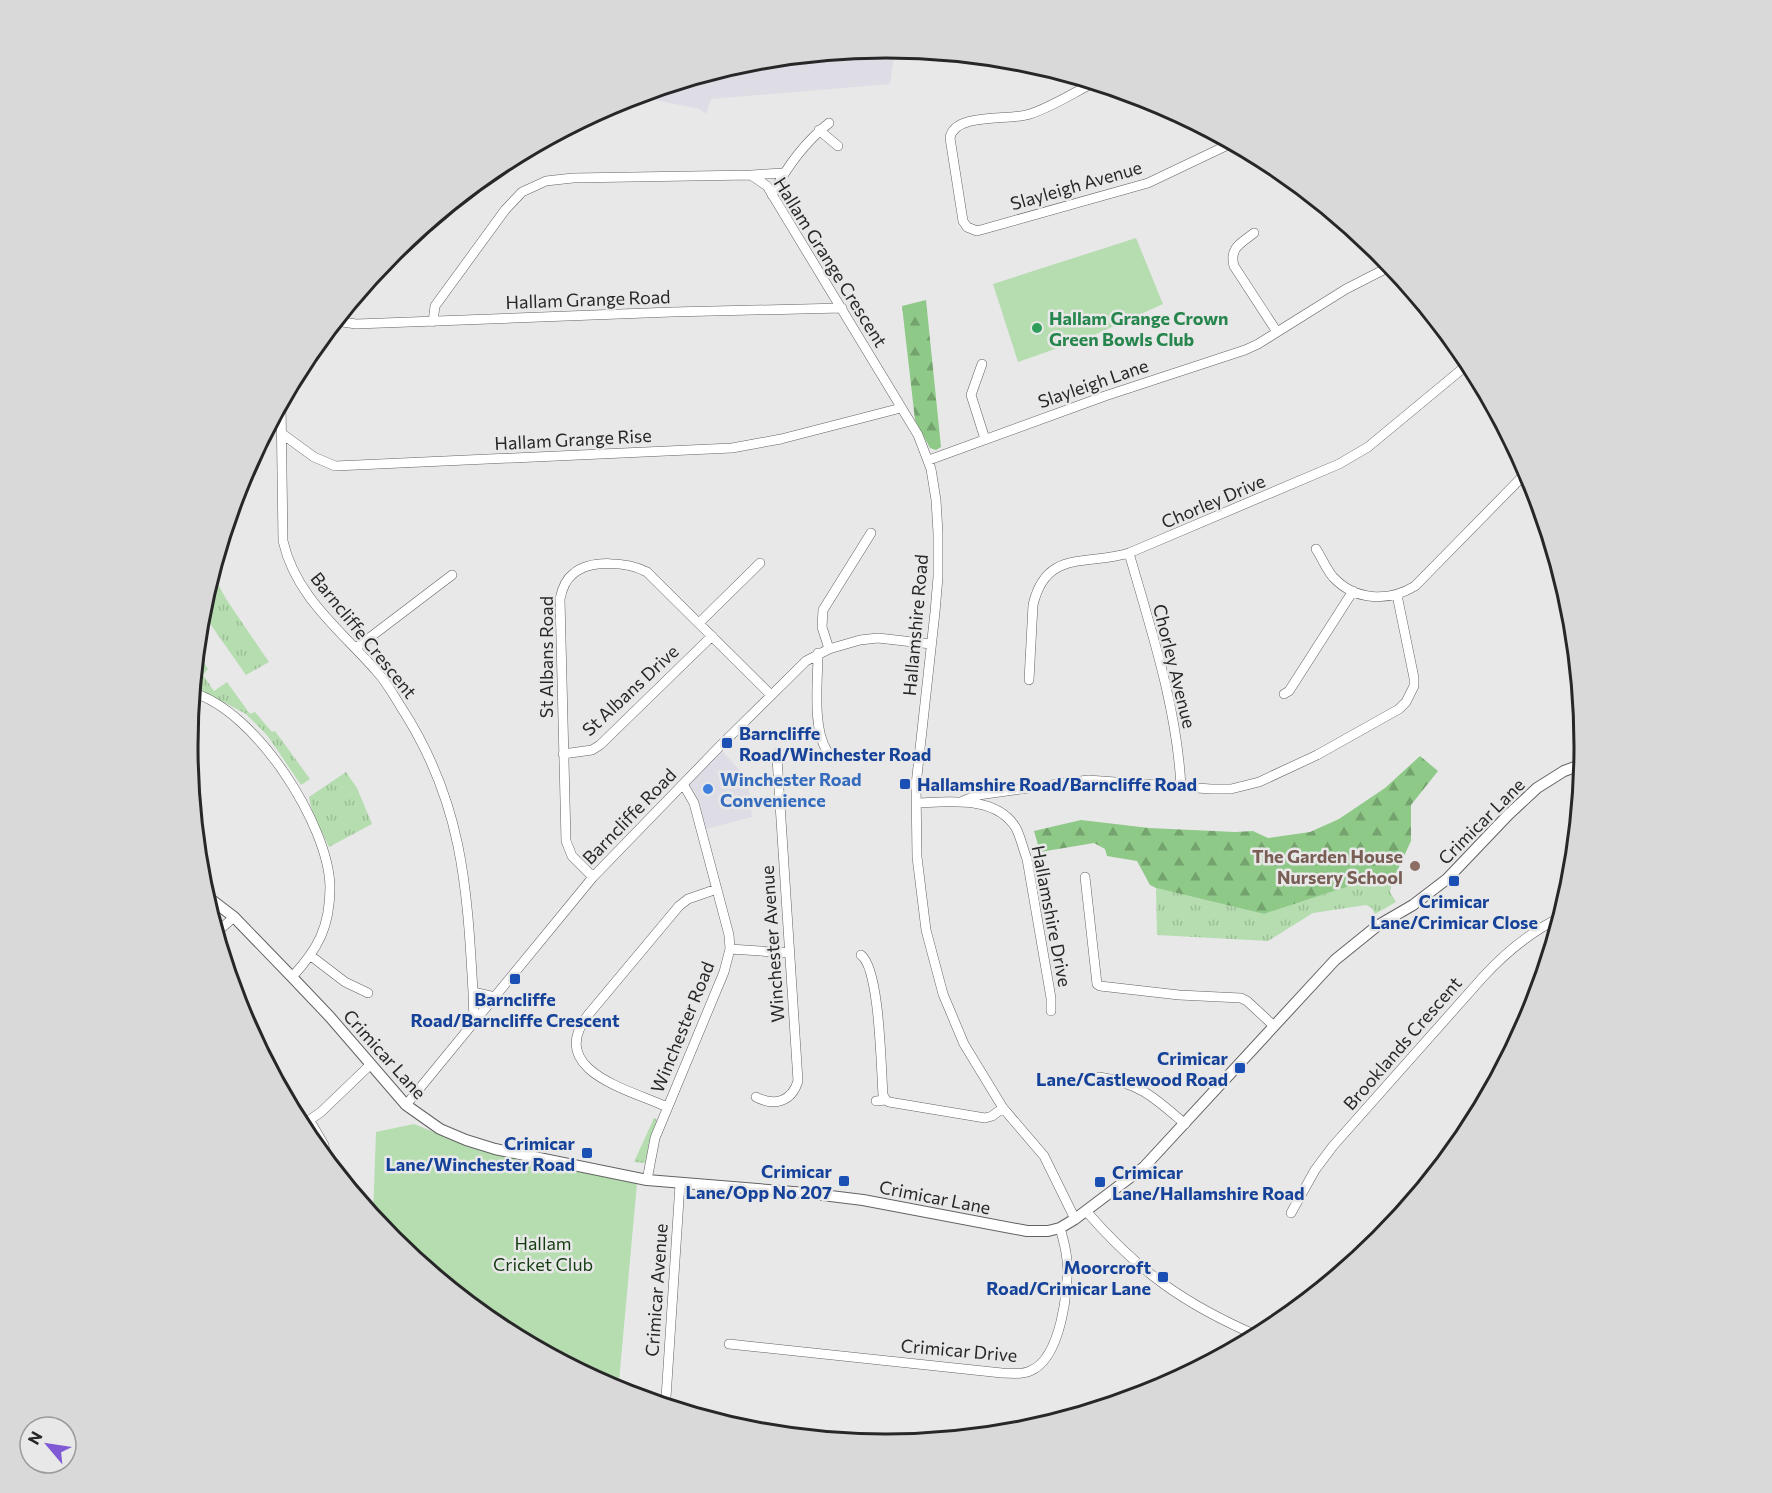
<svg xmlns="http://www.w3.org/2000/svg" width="1772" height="1493" viewBox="0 0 1772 1493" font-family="Commissioner,sans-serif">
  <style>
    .built { fill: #dedde6 }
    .grass { fill: url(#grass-tufts) }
    .forest { fill: url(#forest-firs) }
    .park { fill: #b5ddaf }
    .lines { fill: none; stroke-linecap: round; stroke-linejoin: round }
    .minor-casing { stroke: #626263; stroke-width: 10 }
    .tertiary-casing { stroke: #626263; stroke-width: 12 }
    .minor { stroke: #fff; stroke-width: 9 }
    .tertiary { stroke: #fff; stroke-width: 10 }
    .leisure-dot { fill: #2e9e5b; stroke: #e8e8e9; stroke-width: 2 }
    .transit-dot { fill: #1a4fb4; stroke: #e8e8e9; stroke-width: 2 }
    .shop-dot { fill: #3f7fe0; stroke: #e8e8e9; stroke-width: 2 }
    .education-dot { fill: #8d6e63; stroke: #e8e8e9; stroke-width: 2 }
    .labels { text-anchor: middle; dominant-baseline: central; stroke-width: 5; stroke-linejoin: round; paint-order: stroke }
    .street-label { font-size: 18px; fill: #272728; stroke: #e8e8e9 }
    .leisure-label { font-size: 18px; font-weight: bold; fill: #27864d; stroke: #e8e8e9; text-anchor: start }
    .transit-label { font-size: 18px; font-weight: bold; fill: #164399; stroke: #e8e8e9; text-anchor: end }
    .shop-label { font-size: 18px; font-weight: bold; fill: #366cbe; stroke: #e8e8e9; text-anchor: start }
    .education-label { font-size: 18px; font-weight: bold; fill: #785e54; stroke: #e8e8e9; text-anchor: end }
    .park-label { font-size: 18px; fill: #143c11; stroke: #e8e8e9 }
    .rim { fill: none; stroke: #272728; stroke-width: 3 }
  </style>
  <defs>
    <pattern id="grass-tufts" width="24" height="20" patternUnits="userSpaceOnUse" patternTransform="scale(1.5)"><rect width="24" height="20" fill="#b5ddaf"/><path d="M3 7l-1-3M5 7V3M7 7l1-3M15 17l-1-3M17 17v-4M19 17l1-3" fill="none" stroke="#9cbe97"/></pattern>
    <pattern id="forest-firs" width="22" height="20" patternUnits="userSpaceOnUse" patternTransform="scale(1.5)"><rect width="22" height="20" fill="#8ec987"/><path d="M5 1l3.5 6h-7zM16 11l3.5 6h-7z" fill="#74a36e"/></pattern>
  </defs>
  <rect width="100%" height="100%" fill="#e8e8e9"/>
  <path class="built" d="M886,48L895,49L890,84L711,99L706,114L699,109L635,96L750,61Z
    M719,747L748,780L752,817L702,830L683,784Z"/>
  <path class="grass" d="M208,586H219L226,599L269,662L246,675L211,625L203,628L200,624L201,610Z
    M197,651L208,669L203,675L214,691L227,682L250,714L255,712L272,732L275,731L310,779L301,785L267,735L246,714L195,687Z
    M346,772L357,788L372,824L329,847L312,811L309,797Z
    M1370,876L1393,880L1390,892L1396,902L1375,914L1372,908L1366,905L1313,913L1268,941L1157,935L1156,888L1264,914L1349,886Z
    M654,1118L657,1120L649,1144L645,1163L634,1162Z"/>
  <path class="forest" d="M926,300L941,447L936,450L930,448L915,420L902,306Z
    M1420,756L1438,771L1411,805V841L1393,880L1370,876L1349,886L1264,914L1156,888L1150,885L1137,861L1107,856L1105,849L1094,843L1040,852L1034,831L1081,820L1149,828L1235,832L1253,831L1268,838L1310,832L1339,819L1385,788Z"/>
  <path class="park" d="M1136,238L1163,304L1092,336L1018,362L993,284Z
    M414,1124L481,1151L637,1183L618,1392L498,1327L392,1240L373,1217L376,1132Z"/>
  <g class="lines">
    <defs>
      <path id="minor" d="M1093,83C1073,93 1052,107 1030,114C1010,121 954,112 950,138L963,221L967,227L977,231L1148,183L1232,143
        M819,130L838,146
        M751,175L783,173
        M772,195C787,166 804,143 829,123
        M1254,233C1241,243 1229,248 1234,266L1277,332
        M336,321L356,324L672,312L842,308
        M433,322L435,306L505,210L522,192L546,181L573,178L751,175L767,186L918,435L931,469L936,500L938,533V577L935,612L916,785L917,857L926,930L943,994L964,1044L1003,1108L1044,1156L1075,1219
        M1455,344L1467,365L1475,373
        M982,364L971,395L985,439
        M281,403L283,541C296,598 342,631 378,673C387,683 394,696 401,707C462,801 467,884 473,992L495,997
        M281,433L314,457L335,466L732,448L781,439L901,408
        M929,460L1105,396L1245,350L1258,344L1346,289L1391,266
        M1316,549C1322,558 1326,569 1333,577C1355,601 1389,602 1415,586L1527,472
        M1129,553C1151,630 1177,707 1181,787
        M1567,621L1572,622
        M699,623L760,563
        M356,648L452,575
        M829,649L822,627L823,610L871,533
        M818,653C818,680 812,728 827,751
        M1576,676H1578
        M1029,680L1033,605C1046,549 1086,566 1129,553L1339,464L1368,447L1467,365
        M193,693C255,710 329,825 330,887C330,927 318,949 292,977
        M1284,694L1289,691L1353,591
        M563,754L592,750L600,745L712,636
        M963,801L978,795L1088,780L1211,789H1231L1259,782L1317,755L1399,709L1406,702L1414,686V678L1397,595
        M916,803C949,802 996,795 1016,828C1021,838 1023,849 1027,859L1051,998V1011
        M593,877L572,856L566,841L560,599C562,589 565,580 573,574C590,559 628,562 647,572L771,695
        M1085,877L1097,984L1100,986L1179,995L1241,998L1247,1001L1274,1026
        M216,933L234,917
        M730,949L790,953
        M861,955C880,969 881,1069 883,1095L886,1100
        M311,956L345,982L368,993
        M473,992L474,1023
        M1099,1077C1140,1083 1155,1098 1185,1124
        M756,1097C775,1107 792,1101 798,1081L777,758L779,752
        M876,1101L886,1100L889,1102L985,1118L992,1116L1003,1108
        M406,1105L593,877L719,747L806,661L829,649L860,640L878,638L931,644
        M667,1107C631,1090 545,1071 588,1015L679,906L688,899L717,889
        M310,1121L324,1145L326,1159
        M301,1126L321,1112L371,1064
        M647,1180L655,1138L724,972L730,949L729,935L694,803L683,784
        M1086,1211C1139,1272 1184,1304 1258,1336
        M1291,1213L1315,1170L1333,1146L1483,977C1506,952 1530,932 1561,917
        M729,1344L1002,1373C1012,1373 1022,1375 1030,1371C1061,1359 1069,1289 1067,1260C1066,1250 1063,1238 1060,1228
        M666,1398L680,1184
        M731,1426L765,1430L786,1435"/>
      <path id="tertiary" d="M204,894L234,917L292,977L330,1017L406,1105L440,1129L466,1140L495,1149L647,1180L806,1193L863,1200L1027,1231H1048L1060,1228L1075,1219L1144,1167L1335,960L1377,926L1413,905L1447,879L1508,815L1537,788L1564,771L1583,764"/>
    </defs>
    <use href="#minor" class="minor-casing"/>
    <use href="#tertiary" class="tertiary-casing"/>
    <use href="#minor" class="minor"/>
    <use href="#tertiary" class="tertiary"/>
  </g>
  <circle class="leisure-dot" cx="1037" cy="328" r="6"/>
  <g class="transit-dot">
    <rect x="721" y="737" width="12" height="12" rx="3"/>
    <rect x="899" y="778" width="12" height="12" rx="3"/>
    <rect x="1448" y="875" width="12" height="12" rx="3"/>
    <rect x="509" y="973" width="12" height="12" rx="3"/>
    <rect x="1234" y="1062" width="12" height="12" rx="3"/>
    <rect x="581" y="1147" width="12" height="12" rx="3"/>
    <rect x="838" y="1175" width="12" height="12" rx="3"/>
    <rect x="1094" y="1176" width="12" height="12" rx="3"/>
    <rect x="1157" y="1271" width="12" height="12" rx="3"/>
  </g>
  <circle class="shop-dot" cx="708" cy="789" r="6"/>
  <circle class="education-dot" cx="1415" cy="866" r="6"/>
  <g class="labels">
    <g class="street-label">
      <text transform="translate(1076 185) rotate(-16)">Slayleigh Avenue</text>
      <text transform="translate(831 262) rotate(58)">Hallam Grange Crescent</text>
      <text transform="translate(588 299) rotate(-2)">Hallam Grange Road</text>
      <text transform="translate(1093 383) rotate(-19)">Slayleigh Lane</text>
      <text transform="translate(573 439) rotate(-3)">Hallam Grange Rise</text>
      <text transform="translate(1213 501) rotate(-23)">Chorley Drive</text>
      <text transform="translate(915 625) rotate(-85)">Hallamshire Road</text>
      <text transform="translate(364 635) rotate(51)">Barncliffe Crescent</text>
      <text transform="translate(546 657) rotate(-90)">St Albans Road</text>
      <text transform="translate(1175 666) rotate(76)">Chorley Avenue</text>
      <text transform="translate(630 690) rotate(-43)">St Albans Drive</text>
      <text transform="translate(629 816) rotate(-46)">Barncliffe Road</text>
      <text transform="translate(1481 821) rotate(-45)">Crimicar Lane</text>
      <text transform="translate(1052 916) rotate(79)">Hallamshire Drive</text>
      <text transform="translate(772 944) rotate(-94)">Winchester Avenue</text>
      <text transform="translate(682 1027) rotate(-68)">Winchester Road</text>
      <text transform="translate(1402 1043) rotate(-49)">Brooklands Crescent</text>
      <text transform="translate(385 1054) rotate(48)">Crimicar Lane</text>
      <text transform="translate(935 1197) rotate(11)">Crimicar Lane</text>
      <text transform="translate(656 1290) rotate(-86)">Crimicar Avenue</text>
      <text transform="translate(959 1350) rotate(5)">Crimicar Drive</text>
    </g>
    <g class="leisure-label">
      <text x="1049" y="318">Hallam Grange Crown<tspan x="1049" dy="21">Green Bowls Club</tspan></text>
    </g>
    <g class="transit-label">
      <text x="739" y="733" text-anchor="start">Barncliffe<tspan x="739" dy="21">Road/Winchester Road</tspan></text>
      <text x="917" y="784" text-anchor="start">Hallamshire Road/Barncliffe Road</text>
      <text x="1454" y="901" text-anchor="middle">Crimicar<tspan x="1454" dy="21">Lane/Crimicar Close</tspan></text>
      <text x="515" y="999" text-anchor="middle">Barncliffe<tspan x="515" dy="21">Road/Barncliffe Crescent</tspan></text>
      <text x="1228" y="1058">Crimicar<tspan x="1228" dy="21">Lane/Castlewood Road</tspan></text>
      <text x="575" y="1143">Crimicar<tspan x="575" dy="21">Lane/Winchester Road</tspan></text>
      <text x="832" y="1171">Crimicar<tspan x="832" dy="21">Lane/Opp No 207</tspan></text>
      <text x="1112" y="1172" text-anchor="start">Crimicar<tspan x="1112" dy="21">Lane/Hallamshire Road</tspan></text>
      <text x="1151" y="1267">Moorcroft<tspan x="1151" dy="21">Road/Crimicar Lane</tspan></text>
    </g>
    <g class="shop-label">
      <text x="720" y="779">Winchester Road<tspan x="720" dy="21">Convenience</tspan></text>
    </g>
    <g class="education-label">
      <text x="1403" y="856">The Garden House<tspan x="1403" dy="21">Nursery School</tspan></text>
    </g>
    <g class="park-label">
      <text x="543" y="1243">Hallam<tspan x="543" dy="21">Cricket Club</tspan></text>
    </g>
  </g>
  <path d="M0 0H1772V1493H0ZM198 746a688 688 0 1 1 1376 0a688 688 0 1 1-1376 0Z" fill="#d9d9da" fill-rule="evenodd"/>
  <path class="rim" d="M198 746a688 688 0 1 1 1376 0a688 688 0 1 1-1376 0Z"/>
  <g transform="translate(48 1445) rotate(299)"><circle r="28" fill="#e8e8e9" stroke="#9b9b9c" stroke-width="1.5"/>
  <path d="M0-4.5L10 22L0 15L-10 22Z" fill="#7f5ad4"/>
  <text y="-9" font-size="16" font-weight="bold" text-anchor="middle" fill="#272728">N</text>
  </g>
</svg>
